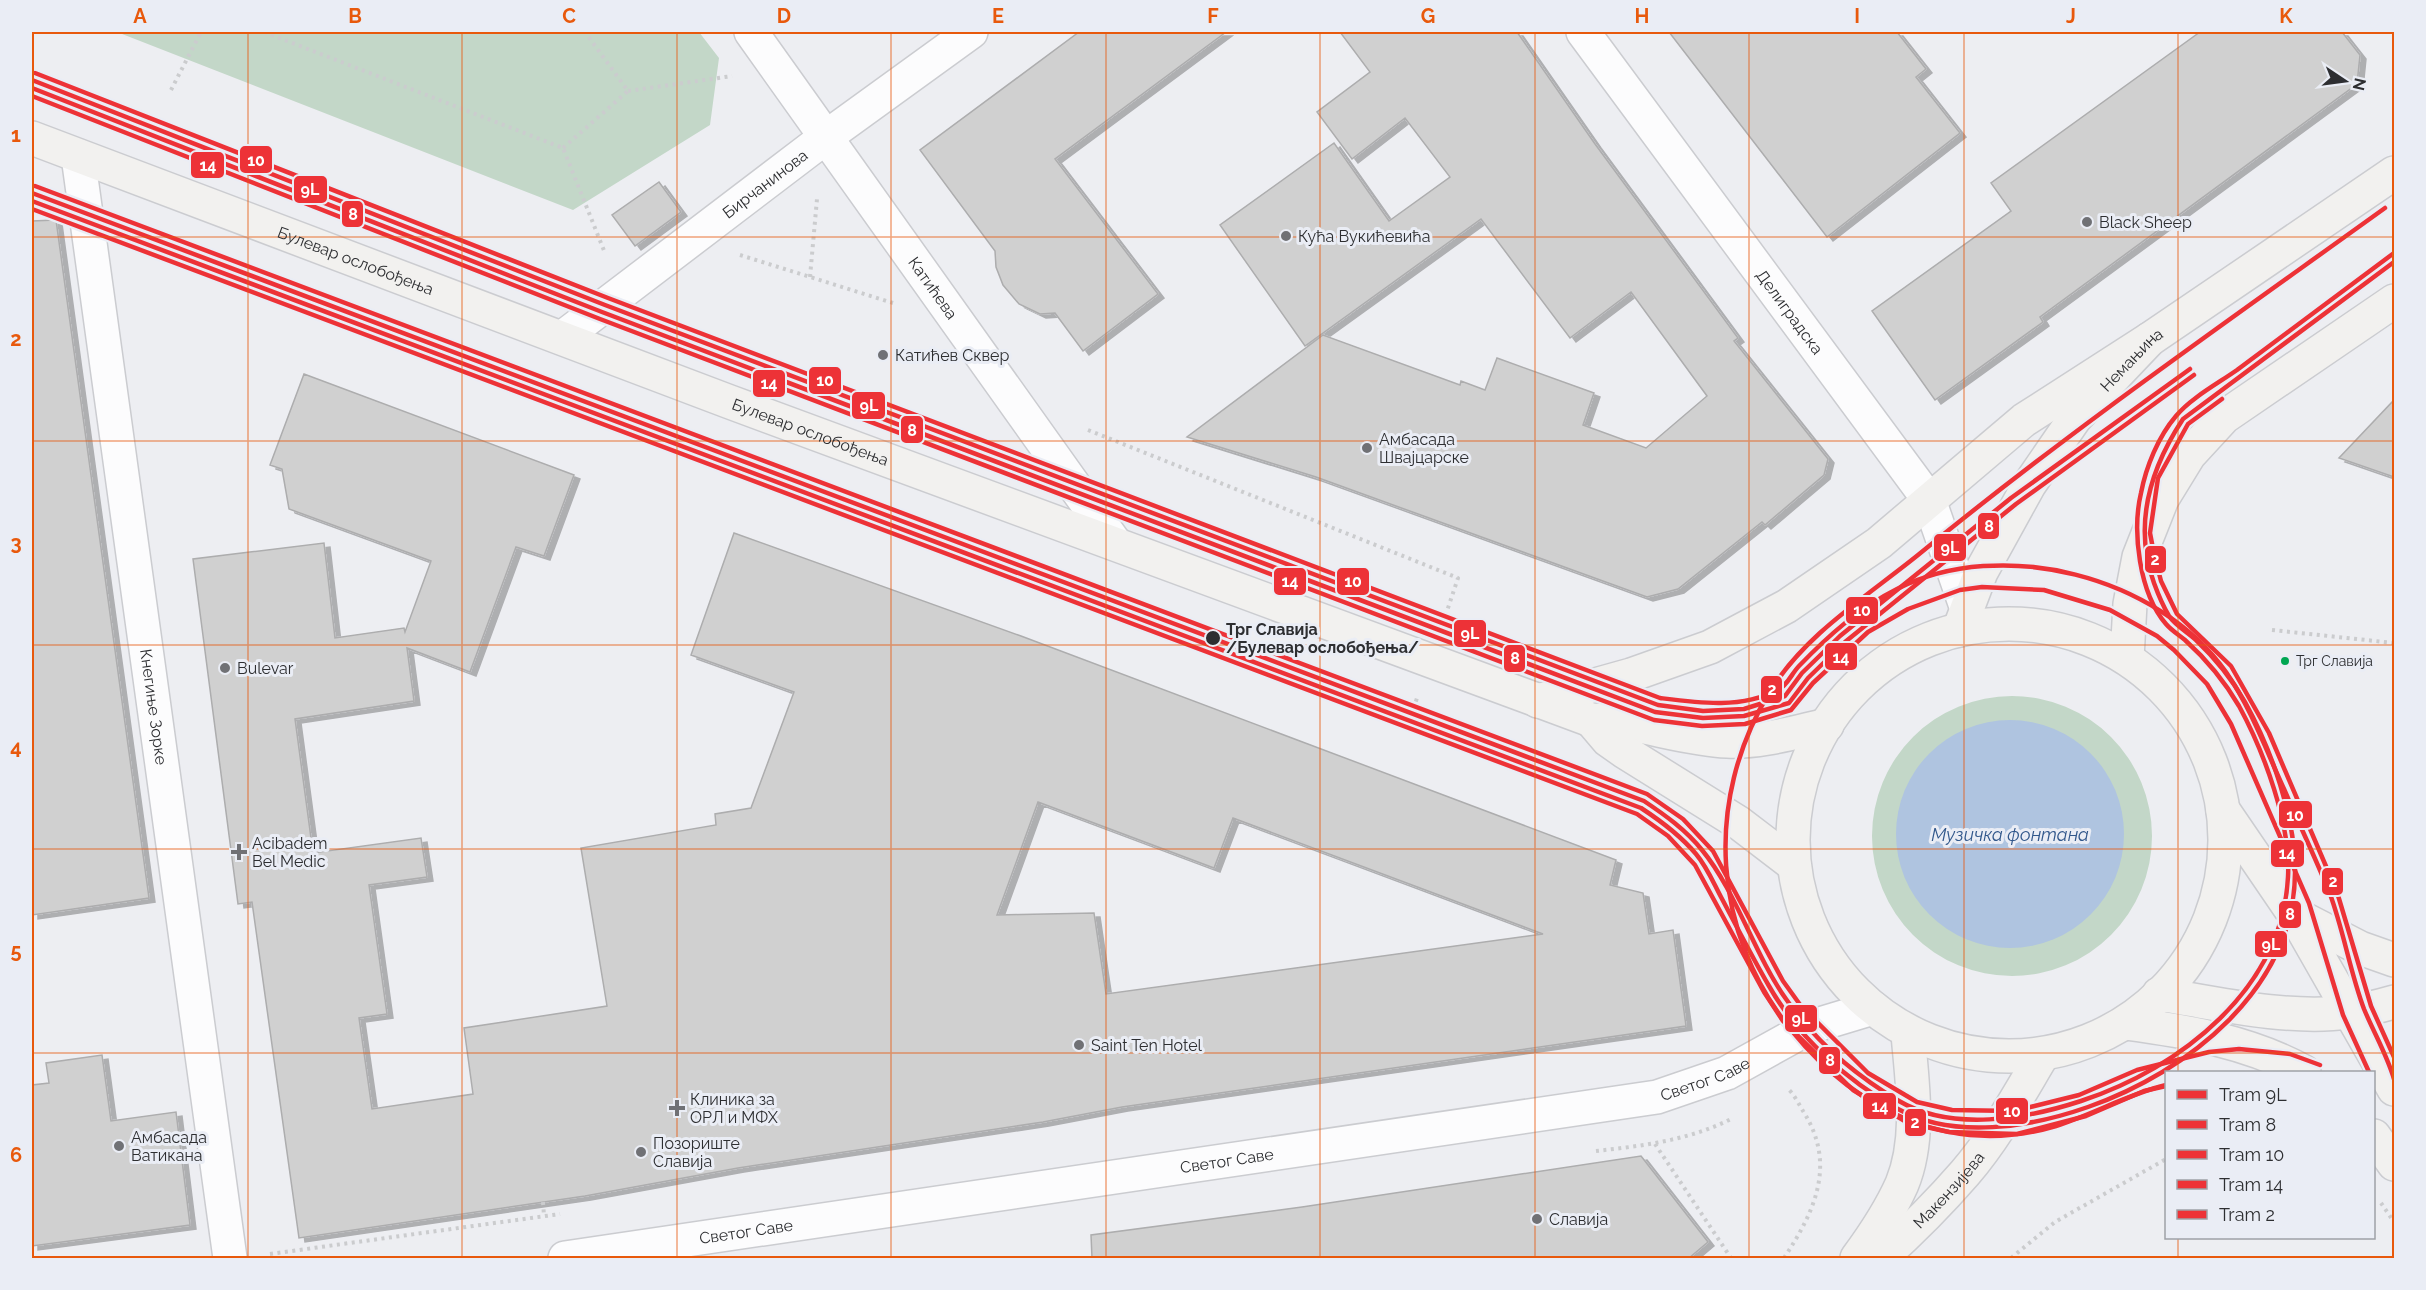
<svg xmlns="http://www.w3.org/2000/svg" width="2426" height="1290" viewBox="0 0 2426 1290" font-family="Raleway,sans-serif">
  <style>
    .green { fill: #c3d7c8 }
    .water { fill: #afc4e0 }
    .building { fill: #d0d0d0; stroke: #adadae; stroke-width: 1.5; fill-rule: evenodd; filter: url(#shadow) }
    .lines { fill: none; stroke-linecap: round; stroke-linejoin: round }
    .minor-casing { stroke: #cbccd0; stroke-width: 36 }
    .tertiary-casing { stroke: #cbccd0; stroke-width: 36 }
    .secondary-casing { stroke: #cbccd0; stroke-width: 36 }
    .path { stroke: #cbccce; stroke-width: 4; stroke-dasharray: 3 4.5; stroke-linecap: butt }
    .minor { stroke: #fcfcfd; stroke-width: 33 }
    .tertiary { stroke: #fcfcfd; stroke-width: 33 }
    .secondary { stroke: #f2f1ef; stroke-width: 33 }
    .tram-1-casing { stroke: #eaedf5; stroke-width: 9 }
    .tram-2-casing { stroke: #eaedf5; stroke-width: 9 }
    .tram-3-casing { stroke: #eaedf5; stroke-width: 9 }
    .tram-4-casing { stroke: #eaedf5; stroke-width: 9 }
    .tram-5-casing { stroke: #eaedf5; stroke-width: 9 }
    .tram-1 { stroke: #ed3237; stroke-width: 4.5 }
    .tram-2 { stroke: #ed3237; stroke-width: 4.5 }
    .tram-3 { stroke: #ed3237; stroke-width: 4.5 }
    .tram-4 { stroke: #ed3237; stroke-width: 4.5 }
    .tram-5 { stroke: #ed3237; stroke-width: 4.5 }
    .grid { fill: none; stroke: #e8590c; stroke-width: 1.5; stroke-opacity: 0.55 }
    .poi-dot { fill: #707175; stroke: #eaedf5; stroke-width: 2 }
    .stop-dot { fill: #2d2e31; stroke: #eaedf5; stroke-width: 2 }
    .bus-dot { fill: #00a651; stroke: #eaedf5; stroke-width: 2 }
    .labels { text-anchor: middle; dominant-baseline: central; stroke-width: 6; stroke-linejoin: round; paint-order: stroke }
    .bus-label { font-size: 14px; fill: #2d2e31; stroke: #eaedf5; text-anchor: start }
    .street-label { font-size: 16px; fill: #2d2e31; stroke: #eaedf5 }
    .poi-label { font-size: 16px; fill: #2d2e31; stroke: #eaedf5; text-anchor: start }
    .stop-label { font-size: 16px; font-weight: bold; fill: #2d2e31; stroke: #eaedf5; text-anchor: start }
    .water-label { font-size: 18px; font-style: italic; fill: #31578b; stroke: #eaedf5 }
    .line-badge { stroke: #eaedf5; stroke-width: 2 }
    .badge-label { font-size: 16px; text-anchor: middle; font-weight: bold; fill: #fff }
    .neatline { fill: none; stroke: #e8590c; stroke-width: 2 }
    .grid-label { font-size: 20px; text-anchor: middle; font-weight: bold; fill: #e8590c }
  </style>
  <defs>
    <filter id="shadow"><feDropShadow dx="6" dy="4" stdDeviation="0" flood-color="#0004"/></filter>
  </defs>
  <rect width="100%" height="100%" fill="#edeef2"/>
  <path class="green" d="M117,32H699L719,58L710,125L573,210Z
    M1872 836a140 140 0 1 1 280 0a140 140 0 1 1-280 0Z"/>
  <path class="water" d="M1896 834a114 114 0 1 1 228 0a114 114 0 1 1-228 0Z"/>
  <path class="building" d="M1079,32H1226L1055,159L1158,294L1083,351L1055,313L1040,314L1019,304L1003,285L996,267L995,251L920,150Z
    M1340,32H1517L1595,144L1738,338L1734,341L1828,459L1824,475L1765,525L1762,522L1678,589L1647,597L1316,477L1187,437L1323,335L1460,385L1461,381L1485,390L1497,358L1594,393L1583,425L1646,448L1707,396L1631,292L1570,338L1481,219L1305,346L1220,225L1334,143L1389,221L1450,177L1405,118L1352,159L1317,112L1370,72Z
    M1669,32H1897L1926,69L1916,77L1960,133L1827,237Z
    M2200,32H2342L2360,55L2357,84L2040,317L2043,322L1935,400L1872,311L2011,211L1991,183Z
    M659,182L681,212L635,246L612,215Z
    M56,220L149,898L32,915V221Z
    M304,374L574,475L544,556L516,547L470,672L407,648L414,701L295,719L313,853L421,838L427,877L369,885L387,1014L359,1018L372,1109L473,1094L464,1028L607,1006L581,848L716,825L715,814L751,808L794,692L691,655L734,533L1021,636L1616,860L1610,885L1643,893L1649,934L1673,930L1686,1026L1122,1107L1043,1122L738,1168L585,1196L299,1238L252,902L238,904L193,559L324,543L335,638L404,628L405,632L431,561L289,509L282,469L270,465ZM1038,802L1214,868L1233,818L1543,934L1106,994L1094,913L997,915Z
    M2394,400V477L2339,458Z
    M102,1055L111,1121L176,1112L190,1225L32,1246V1085L49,1083L46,1063Z
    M1641,1156L1708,1242L1689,1258H1092L1091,1235L1302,1207Z"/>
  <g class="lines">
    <defs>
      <g id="minor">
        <path id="s1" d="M751,32L1115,543"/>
        <path id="s2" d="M1583,32L1929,500L1967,609"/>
        <path id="s3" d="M562,338L826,137L971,32"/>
        <path id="s4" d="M565,1258L1657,1097L1727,1073L1810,1027L1873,1008"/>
      </g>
      <g id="tertiary">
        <path id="s5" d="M78,156L230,1258"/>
      </g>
      <g id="secondary">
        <path id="s6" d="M32,138L730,402L1591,720C1637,721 1681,739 1727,741C1760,743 1795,732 1827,725"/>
        <circle cx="2009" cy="840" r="216"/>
        <path id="s7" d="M1959,630L1981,572L2029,485L2075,418L2150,339L2394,173"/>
        <path d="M2127,658L2130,604L2139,557L2162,499L2189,455L2224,417L2394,301"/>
        <path d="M1538,701L1631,675L1710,647L1787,606L1879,543L2024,420L2150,339"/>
        <path d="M1591,720L1608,740L1625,752L1739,823L1794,865"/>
        <path d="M2223,810L2294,914L2394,1089"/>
        <path d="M2294,914L2360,948L2394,960"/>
        <path d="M2159,994C2219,1004 2289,1020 2349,1012C2364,1010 2380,1006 2394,1002"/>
        <path d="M2125,1023C2186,1031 2250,1042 2304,1072"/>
        <path d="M2374,1136L2394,1164"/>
        <path d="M1857,1258C1874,1235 1890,1211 1902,1184C1921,1138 1912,1082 1908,1034"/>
        <path id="s8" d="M1881,1258C1911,1231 1939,1203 1965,1173C1996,1137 2019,1094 2043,1054"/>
      </g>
    </defs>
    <use href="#minor" class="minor-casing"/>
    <use href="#tertiary" class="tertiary-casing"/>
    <use href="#secondary" class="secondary-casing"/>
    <path class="path" d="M264,32L563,148L605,253
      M171,90L201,32
      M628,91L732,76
      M563,148L628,91L585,32
      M740,255L893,303
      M810,277L817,199
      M1088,430L1458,578L1443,623
      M2272,630L2394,643
      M1409,723L1417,698
      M1655,1144L1731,1258
      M1596,1151C1642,1146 1691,1140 1733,1118
      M543,1202L544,1216
      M2381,1203L2394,1222
      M270,1254L560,1214
      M1784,1258C1815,1211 1837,1164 1803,1111C1799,1104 1793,1093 1788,1089
      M2011,1258L2055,1222L2166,1159"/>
    <use href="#minor" class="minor"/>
    <use href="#tertiary" class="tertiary"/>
    <use href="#secondary" class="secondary"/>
    <defs>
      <path id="tram-1" d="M32,80L605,305L1658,705L1703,711L1744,709L1785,696L1802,673L1840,636L2011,498L2190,369
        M32,193L1644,801C1665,815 1686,830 1702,850C1736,891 1754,954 1786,999C1815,1041 1855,1075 1899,1101C1952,1132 2026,1119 2081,1101C2181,1068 2282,989 2288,877C2291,824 2264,752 2239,706C2225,682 2206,659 2185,640C2179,635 2171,630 2166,624C2139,593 2132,531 2141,493C2146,467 2158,437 2176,416C2191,398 2217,384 2237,370C2289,331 2342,292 2394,253"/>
      <path id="tram-2" d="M32,88L602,312L1655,712L1703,718L1744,716L1789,703L1808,678L1845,642L2016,504L2194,375
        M32,201L1641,808C1661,821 1680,835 1696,854C1707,867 1713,882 1721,897C1737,927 1752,957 1769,986C1798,1037 1847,1081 1898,1109C1954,1140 2031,1127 2088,1107C2188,1072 2294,989 2295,873C2296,818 2271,749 2245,702C2232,679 2215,658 2196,640C2187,632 2175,625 2169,616C2163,606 2158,594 2154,583C2133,525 2150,469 2183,419L2394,262"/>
      <path id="tram-3" d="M35,73L608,298L1660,698C1699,703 1741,709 1778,690C1787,686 1792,673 1799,666C1828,636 1859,608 1897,589C2002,536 2158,576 2226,672C2251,708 2266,750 2284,789C2299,824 2316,859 2330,894C2344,932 2350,972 2364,1009C2374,1033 2387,1055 2394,1079
        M35,186L1647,794L1683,819L1713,851L1783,981L1801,1006L1868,1073L1917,1102L1952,1110L2014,1111L2079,1095L2137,1070L2209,1052L2239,1049L2290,1054L2320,1065"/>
      <path id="tram-4" d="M32,96L600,319L1654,720L1702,726L1745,724L1791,710L1813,683L1868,632L1908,609L1960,590L1982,587L2044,590L2110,610L2157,636L2174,650L2207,684L2231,724L2309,903L2343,1015L2369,1072
        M32,209L1637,814L1668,836L1695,865L1764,992L1783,1021L1853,1090L1908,1123L1949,1132L2017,1134L2086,1116L2144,1091L2166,1086"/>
      <path id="tram-5" d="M2222,399L2188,424L2158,478L2150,533L2154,554L2161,581L2177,614L2231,666L2269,733L2337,892L2371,1006L2394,1057
        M2166,1085C2128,1094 2094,1114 2056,1126C1952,1157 1858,1112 1792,1031C1712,933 1704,801 1769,693C1804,635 1866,597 1918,555C2068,432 2228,321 2385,208"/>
    </defs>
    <use href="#tram-1" class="tram-1-casing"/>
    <use href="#tram-2" class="tram-2-casing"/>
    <use href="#tram-3" class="tram-3-casing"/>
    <use href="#tram-4" class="tram-4-casing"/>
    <use href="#tram-5" class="tram-5-casing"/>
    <use href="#tram-1" class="tram-1"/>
    <use href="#tram-2" class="tram-2"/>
    <use href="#tram-3" class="tram-3"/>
    <use href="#tram-4" class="tram-4"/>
    <use href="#tram-5" class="tram-5"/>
  </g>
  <path class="grid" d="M248,32V1258M462,32V1258M677,32V1258M891,32V1258M1106,32V1258M1320,32V1258M1535,32V1258M1749,32V1258M1964,32V1258M2178,32V1072M32,237H2394M32,441H2394M32,645H2394M32,849H2394M32,1053H2394M2178,1238V1258"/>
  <g class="poi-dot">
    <circle cx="2087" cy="222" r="6"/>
    <circle cx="1286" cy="236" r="6"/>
    <circle cx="883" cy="355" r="6"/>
    <circle cx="1367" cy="448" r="6"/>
    <circle cx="225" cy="668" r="6"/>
    <path d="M236 843h6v6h6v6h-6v6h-6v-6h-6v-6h6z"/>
    <circle cx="1079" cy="1045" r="6"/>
    <path d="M674 1099h6v6h6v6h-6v6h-6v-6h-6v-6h6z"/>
    <circle cx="119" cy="1146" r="6"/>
    <circle cx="641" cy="1152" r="6"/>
    <circle cx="1537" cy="1219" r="6"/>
  </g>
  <circle class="stop-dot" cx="1213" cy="638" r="8"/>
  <circle class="bus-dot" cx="2285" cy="661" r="5"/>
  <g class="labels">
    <g class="bus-label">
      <text x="2296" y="661">Трг Славија</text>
    </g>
    <g class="street-label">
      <text stroke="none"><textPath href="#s3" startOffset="255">Бирчанинова</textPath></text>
      <text stroke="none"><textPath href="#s6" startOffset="346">Булевар ослобођења</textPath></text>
      <text stroke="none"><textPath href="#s1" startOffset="314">Катићева</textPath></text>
      <text stroke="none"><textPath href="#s2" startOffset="348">Делиградска</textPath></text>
      <text stroke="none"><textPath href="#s7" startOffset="324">Немањина</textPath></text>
      <text stroke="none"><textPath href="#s6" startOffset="832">Булевар ослобођења</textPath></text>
      <text stroke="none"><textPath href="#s5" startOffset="556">Кнегиње Зорке</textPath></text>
      <text stroke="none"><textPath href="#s4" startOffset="1155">Светог Саве</textPath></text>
      <text stroke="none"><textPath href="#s4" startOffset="669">Светог Саве</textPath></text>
      <text stroke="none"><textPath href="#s8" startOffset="96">Макензијева</textPath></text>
      <text stroke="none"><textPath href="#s4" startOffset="183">Светог Саве</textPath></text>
    </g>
    <g class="poi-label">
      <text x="2099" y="222">Black Sheep</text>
      <text x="1298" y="236">Кућа Вукићевића</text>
      <text x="895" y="355">Катићев Сквер</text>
      <text x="1379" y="439">Амбасада<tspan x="1379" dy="18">Швајцарске</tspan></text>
      <text x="237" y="668">Bulevar</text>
      <text x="252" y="843">Acibadem<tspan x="252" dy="18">Bel Medic</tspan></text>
      <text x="1091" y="1045">Saint Ten Hotel</text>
      <text x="690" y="1099">Клиника за<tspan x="690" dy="18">ОРЛ и МФХ</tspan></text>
      <text x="131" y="1137">Амбасада<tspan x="131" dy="18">Ватикана</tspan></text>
      <text x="653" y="1143">Позориште<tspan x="653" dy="18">Славија</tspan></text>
      <text x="1549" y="1219">Славија</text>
    </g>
    <g class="stop-label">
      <text x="1226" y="629">Трг Славија<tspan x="1226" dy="18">/Булевар ослобођења/</tspan></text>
    </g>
    <g class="water-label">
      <text x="2010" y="834">Музичка фонтана</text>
    </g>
  </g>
  <g class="line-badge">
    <rect x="239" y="145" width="34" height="29" rx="6" fill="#ed3237"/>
    <rect x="190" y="151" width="35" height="28" rx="6" fill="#ed3237"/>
    <rect x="293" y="175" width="35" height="29" rx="6" fill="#ed3237"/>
    <rect x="341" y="200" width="23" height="28" rx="6" fill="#ed3237"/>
    <rect x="808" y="366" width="34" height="29" rx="6" fill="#ed3237"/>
    <rect x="752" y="369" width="34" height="29" rx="6" fill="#ed3237"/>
    <rect x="851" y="391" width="35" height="29" rx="6" fill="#ed3237"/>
    <rect x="900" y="415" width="24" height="29" rx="6" fill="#ed3237"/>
    <rect x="1977" y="512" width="23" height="28" rx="6" fill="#ed3237"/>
    <rect x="1933" y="533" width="34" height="29" rx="6" fill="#ed3237"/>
    <rect x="2144" y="545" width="23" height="29" rx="6" fill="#ed3237"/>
    <rect x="1336" y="567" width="34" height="29" rx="6" fill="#ed3237"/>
    <rect x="1273" y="567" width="34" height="29" rx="6" fill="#ed3237"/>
    <rect x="1845" y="596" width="34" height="29" rx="6" fill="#ed3237"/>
    <rect x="1453" y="619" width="34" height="29" rx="6" fill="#ed3237"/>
    <rect x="1824" y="642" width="34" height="29" rx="6" fill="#ed3237"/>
    <rect x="1503" y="644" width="23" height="29" rx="6" fill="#ed3237"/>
    <rect x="1760" y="675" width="23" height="29" rx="6" fill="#ed3237"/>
    <rect x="2278" y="800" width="35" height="29" rx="6" fill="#ed3237"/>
    <rect x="2270" y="839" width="35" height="29" rx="6" fill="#ed3237"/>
    <rect x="2321" y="867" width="23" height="29" rx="6" fill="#ed3237"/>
    <rect x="2278" y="900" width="24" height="29" rx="6" fill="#ed3237"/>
    <rect x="2254" y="930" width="34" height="28" rx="6" fill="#ed3237"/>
    <rect x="1784" y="1004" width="34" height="29" rx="6" fill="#ed3237"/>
    <rect x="1818" y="1046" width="23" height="29" rx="6" fill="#ed3237"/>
    <rect x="1862" y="1092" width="35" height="28" rx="6" fill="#ed3237"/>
    <rect x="1995" y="1097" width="34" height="28" rx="6" fill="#ed3237"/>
    <rect x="1904" y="1108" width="23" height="29" rx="6" fill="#ed3237"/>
  </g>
  <g class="badge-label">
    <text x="256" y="166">10</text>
    <text x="208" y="171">14</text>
    <text x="310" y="195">9L</text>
    <text x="353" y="220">8</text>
    <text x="825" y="386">10</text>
    <text x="769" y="389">14</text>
    <text x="869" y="411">9L</text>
    <text x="912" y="436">8</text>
    <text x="1989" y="532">8</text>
    <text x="1950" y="553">9L</text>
    <text x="2155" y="565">2</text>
    <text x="1353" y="587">10</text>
    <text x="1290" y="587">14</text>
    <text x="1862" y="616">10</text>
    <text x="1470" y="639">9L</text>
    <text x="1841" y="663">14</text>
    <text x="1515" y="664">8</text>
    <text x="1772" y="695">2</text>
    <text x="2295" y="821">10</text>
    <text x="2287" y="859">14</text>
    <text x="2333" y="887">2</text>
    <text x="2290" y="920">8</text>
    <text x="2271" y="950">9L</text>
    <text x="1801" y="1024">9L</text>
    <text x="1830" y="1066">8</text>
    <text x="1880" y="1112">14</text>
    <text x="2012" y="1117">10</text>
    <text x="1915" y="1128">2</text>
  </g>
  <rect width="2426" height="1290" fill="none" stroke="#eaedf5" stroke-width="66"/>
  <rect x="2165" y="1071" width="210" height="168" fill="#eaedf5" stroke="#9ea1a7" stroke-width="1.5"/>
  <rect x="2177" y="1090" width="30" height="9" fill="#ed3237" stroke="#9ea1a7" stroke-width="1.5"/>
  <text x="2219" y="1101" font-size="18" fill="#2d2e31">Tram 9L</text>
  <rect x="2177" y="1120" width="30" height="9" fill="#ed3237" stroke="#9ea1a7" stroke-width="1.5"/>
  <text x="2219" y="1131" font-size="18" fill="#2d2e31">Tram 8</text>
  <rect x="2177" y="1150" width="30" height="9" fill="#ed3237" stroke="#9ea1a7" stroke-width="1.5"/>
  <text x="2219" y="1161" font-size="18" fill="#2d2e31">Tram 10</text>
  <rect x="2177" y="1180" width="30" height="9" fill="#ed3237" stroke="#9ea1a7" stroke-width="1.5"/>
  <text x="2219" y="1191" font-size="18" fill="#2d2e31">Tram 14</text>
  <rect x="2177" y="1210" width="30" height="9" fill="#ed3237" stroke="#9ea1a7" stroke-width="1.5"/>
  <text x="2219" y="1221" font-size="18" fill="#2d2e31">Tram 2</text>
  <g transform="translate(2345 81) rotate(103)" stroke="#eaedf5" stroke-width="4.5" paint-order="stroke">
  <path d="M0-4.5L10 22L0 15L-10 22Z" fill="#2d2e31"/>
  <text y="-9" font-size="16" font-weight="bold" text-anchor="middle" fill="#2d2e31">N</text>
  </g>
  <rect x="33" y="33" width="2360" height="1224" class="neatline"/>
  <g class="grid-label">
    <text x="140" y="23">A</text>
    <text x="355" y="23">B</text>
    <text x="569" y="23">C</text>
    <text x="784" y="23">D</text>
    <text x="998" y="23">E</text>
    <text x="1213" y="23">F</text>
    <text x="1428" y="23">G</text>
    <text x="1642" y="23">H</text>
    <text x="1857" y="23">I</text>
    <text x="2071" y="23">J</text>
    <text x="2286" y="23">K</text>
    <text x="16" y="142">1</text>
    <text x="16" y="346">2</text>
    <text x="16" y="550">3</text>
    <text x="16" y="754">4</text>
    <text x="16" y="958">5</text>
    <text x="16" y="1162">6</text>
  </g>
</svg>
